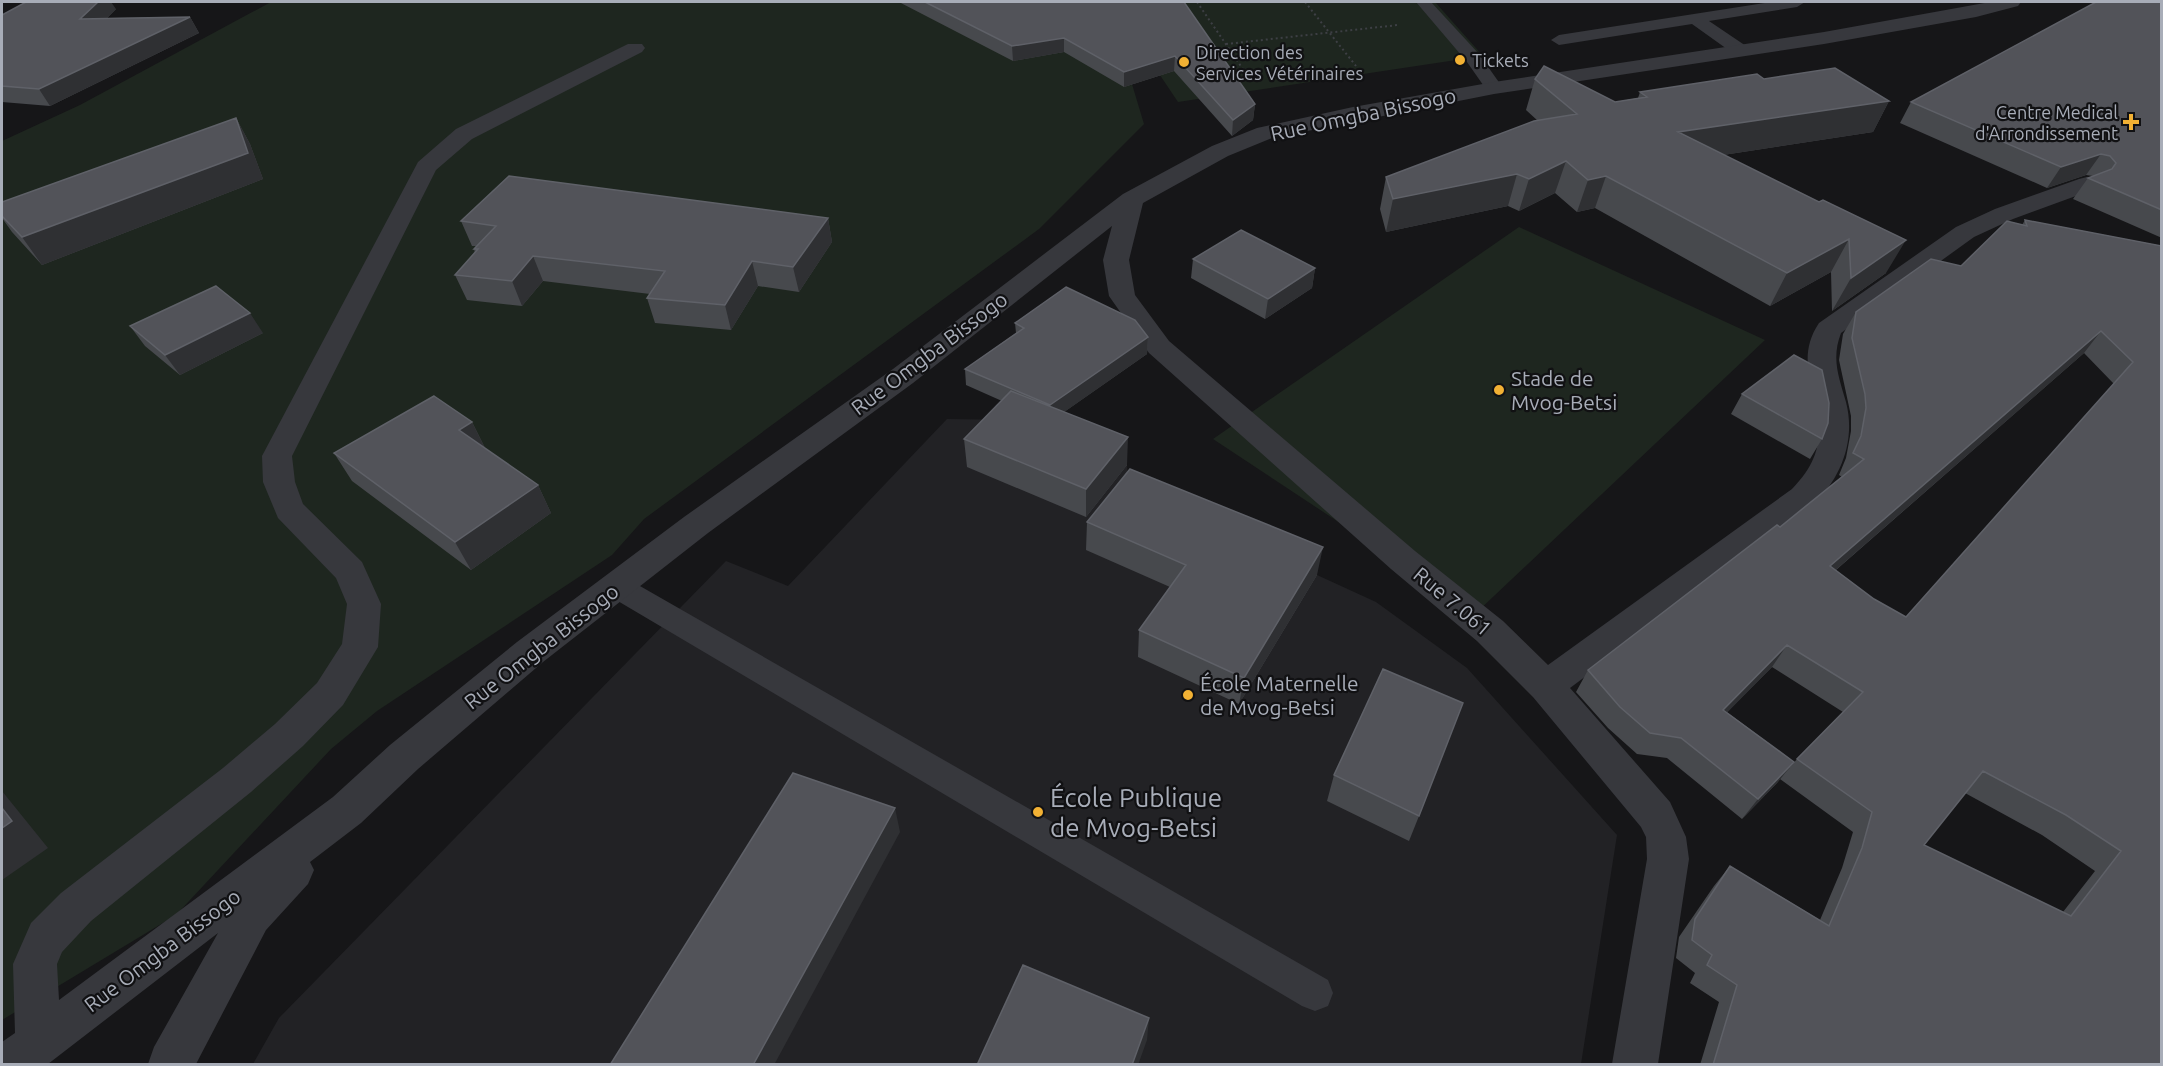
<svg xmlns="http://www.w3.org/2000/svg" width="2163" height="1066" viewBox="0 0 2163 1066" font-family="Ubuntu,sans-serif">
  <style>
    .built { fill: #222225 }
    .green { fill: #1e261f }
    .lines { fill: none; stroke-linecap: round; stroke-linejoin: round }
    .path { stroke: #3d3f44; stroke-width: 2; stroke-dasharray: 2 3; stroke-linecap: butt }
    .lane { fill: #37383d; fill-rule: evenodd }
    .street { fill: #37383d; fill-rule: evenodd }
    .wall { fill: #47494d; fill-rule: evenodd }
    .shaded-wall { fill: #2f3033 }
    .building { fill: #525359; stroke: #5f6168; stroke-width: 1.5; fill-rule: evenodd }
    .poi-dot { fill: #f2b134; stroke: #111113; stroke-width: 2 }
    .labels { text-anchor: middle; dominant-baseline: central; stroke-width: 4.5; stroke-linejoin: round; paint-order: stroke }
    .far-poi-label { font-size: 18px; fill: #a8adb8; stroke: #111113; text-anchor: start }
    .street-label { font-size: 21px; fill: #a8adb8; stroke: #111113 }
    .poi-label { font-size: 21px; fill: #a8adb8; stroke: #111113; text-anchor: start }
    .near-poi-label { font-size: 26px; fill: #a8adb8; stroke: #111113; text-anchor: start }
  </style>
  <rect width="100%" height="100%" fill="#161618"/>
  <path class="built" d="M947,419L1012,420L1127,465L1129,498L1317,575L1376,602L1467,668L1617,835L1581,1064H253L279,1018L726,561L788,586Z"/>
  <path class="green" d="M271,2H1099L1113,21L1144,124L1039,229L644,519L612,555L377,711L331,749L176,915L2,1020V141L80,105Z
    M1111,2H1435L1483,56L1178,102Z
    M1519,227L1765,340L1476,613L1213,439Z"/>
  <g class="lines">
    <path class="path" d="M1197,2L1249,78
      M1305,2L1356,66
      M1226,44L1398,25"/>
    <path class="lane" d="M1416,2H1431L1479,54L1503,88L1500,92H1488L1467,62Z
      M1771,2H1805L1797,7L1709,21L1746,46L1748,50L1746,54H1734L1692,24L1559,45L1551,40L1559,35Z
      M616,575L626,578L1328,980L1333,993L1328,1006L1315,1011L1302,1006L606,594L602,586L606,578Z"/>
    <path class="street" d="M1990,2H2021L2018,6L1976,17L1824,44L1494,94L1272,138L1228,156L1143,203L1129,260L1135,295L1169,341L1415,551L1503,621L1548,665L1792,489C1856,424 1781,379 1819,323L1956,227L1995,209L2079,179L2087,177L2095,179L2099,184L2095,189L2013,219L1974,237L1841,333C1831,359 1839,377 1846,402C1856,441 1841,477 1814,505L1570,688L1670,802L1686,837L1689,859L1658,1064H1612L1647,859L1646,837L1641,827L1533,697L1477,641L1391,569L1149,353L1109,296L1103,260L1112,226L913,383L708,533L543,662L418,769L361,823L310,862L314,870L308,884L266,930L196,1064H148L154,1047L218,933L48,1064H2V1042L15,1033L13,964L31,923L61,893L223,768L275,724L317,683L342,644L347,604L336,578L278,518L263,482L262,456L418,162L456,129L628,44H642L645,48L642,52L472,139L436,170L292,456L295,482L303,504L362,562L381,604L378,647L343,705L303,746L251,792L91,921L62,952L57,964L59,1000L333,797L390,745L517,642L684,517L893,369L1123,194L1212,146L1257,128L1353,107L1494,82L1824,32Z"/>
  </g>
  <path class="wall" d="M899,2H1184L1255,104L1253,120L1232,136L1174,71L1124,87L1064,52L1013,61Z
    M2162,2V238L2073,199L2088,178L2093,176L2086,175L2047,188L1900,123L1911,102Z
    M116,9L107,18L190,17L199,33L50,106L2,102V15Z
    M1535,79L1615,102L1638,98L1640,92L1764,79L1889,101L1873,132L1723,155L1819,202L1886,273L1832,311L1831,272L1770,306L1595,208L1577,212L1555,193L1519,211L1508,206L1386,232L1380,209L1386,177L1538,121L1526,110Z
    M236,118L250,144L263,179L42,265L12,232L2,218V202Z
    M828,218L832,242L799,292L758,286L731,330L655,323L647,298L650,294L543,281L522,306L467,300L455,275L475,253L474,249L476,246H472L461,221Z
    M2025,220L2162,246V1065H1700L1719,1002L1690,983L1695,973L1676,958L1679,937L1714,886L1730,866L1820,920L1842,868L1853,832L1780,779L1797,759L1843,712L1772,667L1727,712L1794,762L1777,783L1742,819L1667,758L1637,754L1608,728L1576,692L1588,670L1780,527L1842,477L1839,475L1846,458L1851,431V416L1839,360L1843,334L1856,312L1961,266L2022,225ZM2084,353L2114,384L1906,617L1874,599L1836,570ZM1965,793L2042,835L2095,871L2063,912L1924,845Z
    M1193,259L1315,268L1312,288L1265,319L1191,278Z
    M1015,323L1148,337L1147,354L1064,412L1127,465L1086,517L967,467L964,439L1002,401L966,385L965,369L1016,333Z
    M130,326L263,333L180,375L145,346Z
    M1742,394L1822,439L1810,459L1731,414Z
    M472,422L485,448L538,485L551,513L471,570L352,481L334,453Z
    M1087,522L1317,575L1239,704L1138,657L1139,630L1170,587L1086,550Z
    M1334,775L1419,816L1409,841L1327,801Z"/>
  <path class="shaded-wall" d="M98,2H111L116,9L90,35L80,19Z
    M190,17L199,33L50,106L39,89Z
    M1064,38V52L1013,61L1012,46Z
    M1175,56L1174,71L1124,87V72Z
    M1889,101L1873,132L1665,164L1678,132Z
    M1255,104L1253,120L1232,136L1233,120Z
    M236,118L250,144L263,179L42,265L22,237Z
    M2101,154L2086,175L2047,188L2061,167Z
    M1566,161L1555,193L1519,211L1529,179Z
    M1517,174L1508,206L1386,232L1393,199Z
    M1606,176L1595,208L1577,212L1588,180Z
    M828,218L832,242L799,292L793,267Z
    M1849,239L1831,272L1770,306L1787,273Z
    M1906,240L1886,273L1832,311L1851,278Z
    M533,256L543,281L522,306L512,281Z
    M752,261L758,286L731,330L725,305Z
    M1315,268L1312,288L1265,319L1268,299Z
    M250,313L263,333L180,375L165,355Z
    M2101,331L2084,353L1815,588L1830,566Z
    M1148,337L1147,354L1050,422V405Z
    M472,422L486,450L459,430Z
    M1128,437L1127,465L1086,517V489Z
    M538,485L551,513L471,570L455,542Z
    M1323,547L1317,575L1239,704L1244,678Z
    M1787,645L1772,667L1709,731L1723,710Z
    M1794,762L1777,783L1742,819L1758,799Z
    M2,791L48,848L2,880Z
    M895,808L900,832L774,1065H753Z
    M1149,1018L1147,1040L1138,1065H1132Z"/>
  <path class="building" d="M26,2H98L80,19L190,17L39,89L2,86V15Z
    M925,2H1184L1255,104L1233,120L1175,56L1124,72L1064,38L1012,46Z
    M2096,2H2162V210L2088,178L2112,169L2116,163L2110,156L2101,154L2061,167L1911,102Z
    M1544,66L1615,102L1647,97L1640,92L1757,74L1764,79L1835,68L1889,101L1678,132L1819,202L1823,200L1906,240L1851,278L1849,239L1787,273L1606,176L1588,180L1566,161L1529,179L1517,174L1393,199L1386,177L1534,121L1577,114L1535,79Z
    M236,118L248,153L22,237L2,216V202Z
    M509,176L828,218L793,267L752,261L725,305L647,298L665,271L533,256L512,281L455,275L478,249H474L496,226L461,221Z
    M2025,220L2162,246V1065H1713L1737,985L1707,965L1712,955L1692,940L1695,919L1730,866L1829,926L1862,848L1872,812L1797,759L1863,692L1787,645L1723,710L1794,762L1758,799L1681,738L1650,733L1620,707L1588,670L1777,525L1780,527L1864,459L1853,453L1861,436L1866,408L1865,394L1852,338L1856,312L1931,259L1961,266L2007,221L2027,226ZM2101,331L2133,362L1906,617L1874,599L1830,566ZM1983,771L2066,815L2121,851L2071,916L1924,845Z
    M1241,230L1315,268L1268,299L1193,259Z
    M216,286L250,313L165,355L130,326Z
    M1066,287L1135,320L1148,337L1050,405L965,369L1024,328L1015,323Z
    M1794,355L1822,370L1829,403L1828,423L1822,439L1742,394Z
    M1011,391L1128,437L1086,489L964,439Z
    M434,396L472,422L459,430L538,485L455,542L334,453Z
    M1130,469L1323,547L1244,678L1139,630L1186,565L1087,522Z
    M1383,669L1463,703L1419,816L1334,775Z
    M793,773L895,808L753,1065H610Z
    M2,808L12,821L2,828Z
    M1023,965L1149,1018L1132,1065H977Z"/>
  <g class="poi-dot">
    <circle cx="1460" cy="60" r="6"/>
    <circle cx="1184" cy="62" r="6"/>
    <path d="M2128 113h6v6h6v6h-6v6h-6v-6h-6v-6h6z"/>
    <circle cx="1499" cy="390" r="6"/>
    <circle cx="1188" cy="695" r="6"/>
    <circle cx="1038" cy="812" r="6"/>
  </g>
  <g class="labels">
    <g class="far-poi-label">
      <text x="1196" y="52">Direction des<tspan x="1196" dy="21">Services Vétérinaires</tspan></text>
      <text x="1472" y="60">Tickets</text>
      <text x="2118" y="112" text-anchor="end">Centre Medical<tspan x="2118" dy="21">d'Arrondissement</tspan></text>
    </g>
    <g class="street-label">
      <text transform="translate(1363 114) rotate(-12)">Rue Omgba Bissogo</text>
      <text transform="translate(929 353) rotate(-37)">Rue Omgba Bissogo</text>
      <text transform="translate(1453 601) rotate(40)">Rue 7.061</text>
      <text transform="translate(541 646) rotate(-38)">Rue Omgba Bissogo</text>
      <text transform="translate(162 950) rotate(-37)">Rue Omgba Bissogo</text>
    </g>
    <g class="poi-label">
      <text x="1511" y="378">Stade de<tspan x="1511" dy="24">Mvog-Betsi</tspan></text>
      <text x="1200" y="683">École Maternelle<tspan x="1200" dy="24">de Mvog-Betsi</tspan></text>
    </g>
    <g class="near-poi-label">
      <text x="1050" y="797">École Publique<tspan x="1050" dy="30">de Mvog-Betsi</tspan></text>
    </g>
  </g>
  <rect width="2163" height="1066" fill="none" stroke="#a8adb8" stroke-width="6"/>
</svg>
